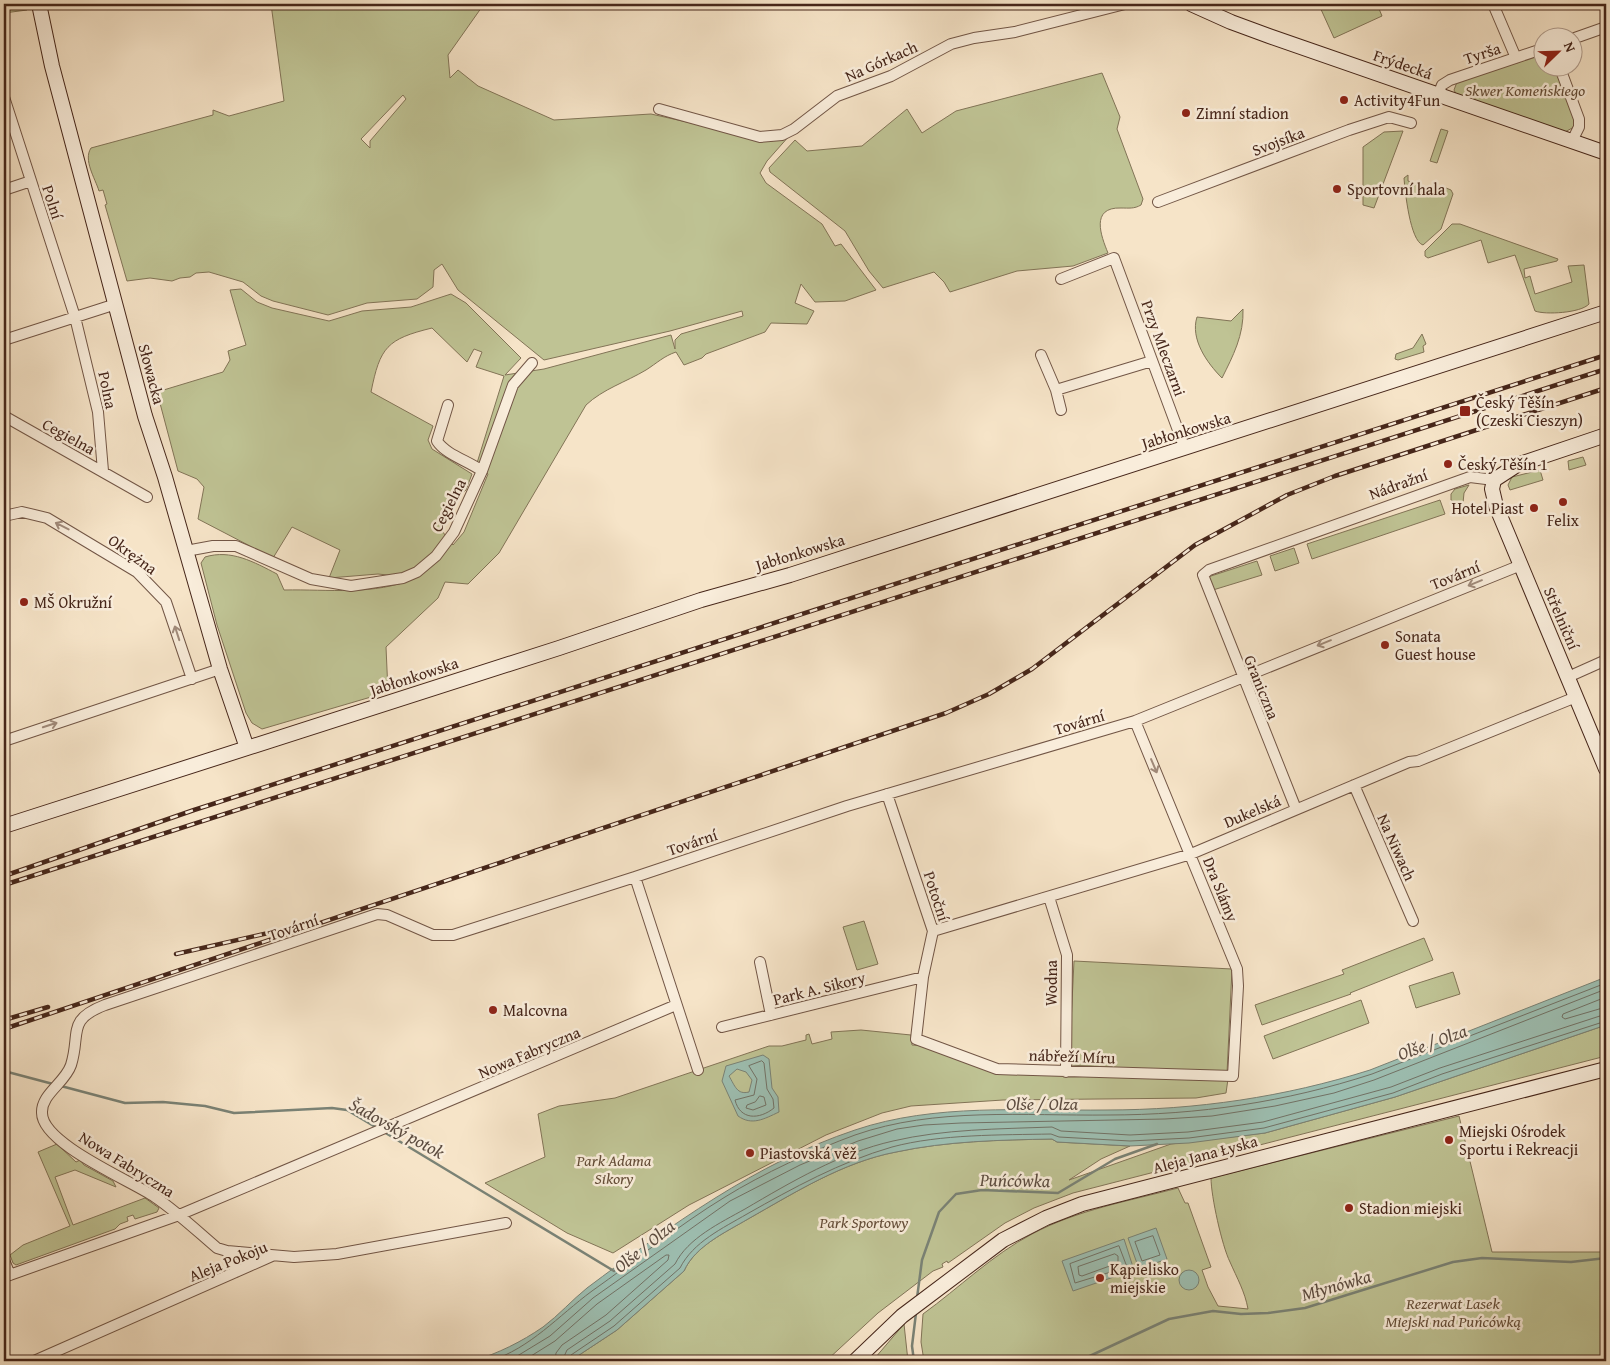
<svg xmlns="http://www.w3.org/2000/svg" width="1610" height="1365" viewBox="0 0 1610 1365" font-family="'Gentium Book Plus',serif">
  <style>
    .green { fill: #bfc394; stroke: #827457; fill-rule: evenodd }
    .water { fill: #9dbfb2; stroke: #7a8275; fill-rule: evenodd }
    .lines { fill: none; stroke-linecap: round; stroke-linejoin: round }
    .shore { stroke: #727266; stroke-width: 1 }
    .stream { stroke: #7a8275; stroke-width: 2.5 }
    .street-casing { stroke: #725646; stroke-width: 12 }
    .secondary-casing { stroke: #46261a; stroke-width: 16 }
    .street { stroke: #f9eddb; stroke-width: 10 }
    .secondary { stroke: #f9eddb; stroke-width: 14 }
    .rail-casing { stroke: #46261a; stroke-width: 4.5 }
    .rail { stroke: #f9eddb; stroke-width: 2.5; stroke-dasharray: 8; stroke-linecap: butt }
    .oneway { stroke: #a08a7a }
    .poi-dot { fill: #8f2418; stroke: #f9eddb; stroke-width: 2 }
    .labels { text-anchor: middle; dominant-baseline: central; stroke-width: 5; stroke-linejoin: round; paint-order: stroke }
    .street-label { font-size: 16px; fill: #46261a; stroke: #f9eddb }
    .park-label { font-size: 16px; font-style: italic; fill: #644d38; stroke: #f9eddb }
    .poi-label { font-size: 16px; fill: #46261a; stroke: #f9eddb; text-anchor: start }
    .water-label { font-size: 18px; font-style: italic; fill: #5c4c40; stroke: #f9eddb }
  </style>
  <rect width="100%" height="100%" fill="#f6e4c8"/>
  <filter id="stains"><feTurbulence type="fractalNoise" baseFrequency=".004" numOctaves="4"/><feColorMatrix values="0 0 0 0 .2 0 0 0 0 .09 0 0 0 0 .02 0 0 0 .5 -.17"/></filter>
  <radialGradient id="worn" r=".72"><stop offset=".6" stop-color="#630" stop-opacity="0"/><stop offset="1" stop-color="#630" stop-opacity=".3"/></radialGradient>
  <path class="green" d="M4,4H26L27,10L4,13Z
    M271,4H484L448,55L450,78L458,70L478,86L554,120L651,114L772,141L790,135L767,161L760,173L766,183L822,224L835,246L841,244L876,290L845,301L815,302L801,284L795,303L814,311L807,324L771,323L765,332L706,354L702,358L684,365L676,352C664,356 657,363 646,370C626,382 603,389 586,405L499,553L468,584L445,582L438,598L386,647L388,692L262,729L252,723L246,713L217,625L201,563L205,557C231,549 254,562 277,574L284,590C329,589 373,596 416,578L378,574L329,578L340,550L292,527L273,558L198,519L204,487L197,479L178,471L157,392L223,372L230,360L228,351L246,345L230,290L241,289L257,302L272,308L329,321L362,311L411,307L451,294L466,303L521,358L505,375L544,369L671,335L675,349V340L681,334L743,316L742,311L670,331L544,360L458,290L442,264L434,270L433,287L417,299L367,303L328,315L273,301L261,296L243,282L209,272L196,273L190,277L180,278L172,281L150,278L127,281L105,205L107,204L103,190L99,191C95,178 83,160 91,148L213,115V110L229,116L284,101ZM403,95L406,99L370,141V148L361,139ZM432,328L467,362L474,349L482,352L476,367L504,376L477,463L488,474L464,532L453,545L442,531L458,496L466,490L472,474L432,449L428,440L433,426L371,392C380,347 387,339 432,328Z
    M1322,4H1377L1382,16L1334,38L1319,5Z
    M1542,53V68H1556L1576,120L1574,127L1565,132L1457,96L1454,90L1457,82Z
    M1102,73L1120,117L1117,129L1143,199L1141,205C1134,209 1129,208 1121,208C1090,207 1101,236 1108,253L1073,266L1017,271L950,292L944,282L934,272L883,288L869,271L845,231L770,172L769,168L795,140L807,151L862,146L907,109L922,133L956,111Z
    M1441,129L1448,131L1437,163L1430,161Z
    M1403,131L1374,208L1363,205V147L1384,132Z
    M1408,175V181L1437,191L1441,186L1451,190L1453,194L1441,229L1423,245C1410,241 1405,191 1404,178Z
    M1452,224H1460L1558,259L1557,261L1524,269L1525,278L1530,276L1535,294L1572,282L1568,266L1584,265L1589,304C1581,313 1545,315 1535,311L1515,255L1488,263L1481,240L1428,258L1425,256V251Z
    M1243,309C1244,335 1233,356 1222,378C1207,363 1190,339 1197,317L1231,321Z
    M1422,334L1426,344L1423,346L1424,352L1398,360L1395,359L1396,354L1413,348Z
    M1583,457L1586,465L1569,470L1568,461Z
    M1540,470L1543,480L1510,490L1508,485L1512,477Z
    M1469,485L1464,493L1463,503L1458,504L1451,500V494L1455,489Z
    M1440,500L1445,514L1312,559L1307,544Z
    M1294,548L1299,563L1275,571L1270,556Z
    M1257,561L1262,575L1213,590L1208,577Z
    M864,921L878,964L857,970L843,927Z
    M1424,938L1433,960L1350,993L1351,994L1262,1025L1255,1005L1344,974L1342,970Z
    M1074,961L1232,969L1227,1073L1069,1065Z
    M1453,972L1460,994L1416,1008L1409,986Z
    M1361,1000L1369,1023L1273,1059L1264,1036Z
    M1606,1025V1056L1073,1193L1034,1208L1005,1223L948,1263L947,1261L942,1264L943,1267L933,1271L878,1313L826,1361H570L617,1330L684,1271C695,1246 726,1232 748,1219C794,1193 843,1162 896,1152C947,1141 1000,1140 1052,1139L1057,1142L1130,1146L1101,1159L1069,1180L1171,1144L1265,1133L1395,1097Z
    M861,1030L911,1035L912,1045L926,1046L996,1072L1228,1079L1226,1093L1196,1098L1003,1100L911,1106L882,1113L826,1135L689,1205L613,1253L567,1233L485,1183L545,1157L538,1114L559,1106L615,1098L769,1046H782L806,1040V1035L809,1034L812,1044L832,1039L831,1032Z
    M1459,1116L1492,1252H1606V1361H924L921,1342L923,1314C959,1288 992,1255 1032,1234C1077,1210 1129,1201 1178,1188L1185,1203H1188L1211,1267L1202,1270L1208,1287L1218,1306L1248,1309C1245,1292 1237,1278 1230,1262C1222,1246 1211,1196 1211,1178Z
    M57,1144L76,1162L80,1160L84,1165L113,1181L116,1187L75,1170L55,1177L73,1225L145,1198L159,1208L157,1212L135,1219L133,1215L127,1217L128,1221L120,1224L115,1229L16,1265L13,1263L10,1255L23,1245L70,1226L38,1152Z
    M904,1324L908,1361H872L875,1358Z"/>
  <path class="water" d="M1606,977V1025L1395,1097L1265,1133L1189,1143L1130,1146L1057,1142L1052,1139C1000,1140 947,1141 896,1152C843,1162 794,1193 748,1219C726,1232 695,1246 684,1271L617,1330L570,1361H473C499,1353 521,1342 543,1327C559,1315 572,1300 587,1288C670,1226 756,1163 855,1130C935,1103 1023,1111 1106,1110C1196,1110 1285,1097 1370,1070Z
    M763,1055L769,1059L772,1088L778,1097L779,1112C764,1119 752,1126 738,1116L722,1081L726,1066ZM737,1069L746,1072L752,1080L749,1092C737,1095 735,1086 729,1076Z
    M1156,1228L1167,1259L1139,1269L1128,1238Z
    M1124,1239L1134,1270L1073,1291L1062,1261Z
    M1179 1280a10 10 0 1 1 20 0a10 10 0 1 1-20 0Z"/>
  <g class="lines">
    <path class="shore" d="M1606,997L1563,1014L1562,1017L1565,1019L1606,1007
      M762,1061L764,1063L767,1089L773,1099L774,1108C759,1120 740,1120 735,1100L754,1095L757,1079L749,1066Z
      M760,1096L764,1097L766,1105L753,1110L746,1108L747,1105L755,1102Z
      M1153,1236L1160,1255L1142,1261L1135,1242Z
      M1119,1246L1127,1267L1075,1283L1070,1264Z
      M1115,1254L1118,1256V1263L1082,1276L1079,1275L1078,1267Z
      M490,1361C531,1348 558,1316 592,1291C636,1260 679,1225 725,1197C762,1174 814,1150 855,1135C935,1107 1024,1116 1108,1115C1198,1115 1286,1102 1372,1074L1606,983
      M509,1361L550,1336L593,1298L730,1201L800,1165L858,1141L897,1129L924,1125L961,1123L1165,1119L1212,1116L1275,1106L1334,1093L1374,1080L1606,989
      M523,1361L555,1341L597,1304L666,1255H669L668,1260L606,1315L562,1345L556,1353L555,1361
      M562,1361L567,1350L610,1321L675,1264C688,1238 720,1223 745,1209C791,1182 840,1153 893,1141C944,1129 999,1129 1052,1127L1061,1131L1130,1135L1188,1132L1263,1122L1391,1087L1440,1068L1606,1014
      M569,1361L571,1355L614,1326L680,1268C693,1242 723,1228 747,1214C793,1188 840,1162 892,1147C940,1134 1002,1135 1051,1134L1059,1137L1130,1141L1189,1138L1264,1128L1393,1093L1442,1074L1606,1021"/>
    <path class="stream" d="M4,1071L53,1084
      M61,1086L125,1103L163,1102L205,1106L234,1113L332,1108L347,1110L377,1128
      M384,1132L614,1271
      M917,1298L922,1260L939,1212L956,1194L982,1190L1058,1193L1115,1159L1157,1144
      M914,1361L912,1346L916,1313
      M1079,1361L1169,1319L1213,1311L1241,1314L1268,1313L1305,1308L1453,1262L1482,1258L1571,1262L1606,1258"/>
    <defs>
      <path id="street" d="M1493,4L1516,58
        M1572,39L1606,27
        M1560,68L1579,119V127L1572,141
        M1438,95L1442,85L1450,80L1542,49
        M4,97L75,317L98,412L103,471
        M659,109L760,137L782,135L794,129L837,96L891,76L951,44L974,38L1015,32L1125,4
        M4,190L31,181
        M1158,202L1349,130L1389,117L1411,123
        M1061,279L1114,258L1185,449
        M4,340L116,304
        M1041,355L1056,390L1061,410
        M1056,390L1152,361
        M448,405L437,441C446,455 469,461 482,471
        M4,416L147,497
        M4,516L22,512L47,518L137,572L166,602L192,679
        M186,551L213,546H236L311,579L351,586L403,578L417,572L436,556L454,532L482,471L513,385L532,363
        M1568,677L1606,660
        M4,741L220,669
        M1354,785L1413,921
        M887,794L933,931L923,977L916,1039L997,1069L1233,1076L1238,986L1237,969L1135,721
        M1296,809L1203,575L1209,570L1470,477L1494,480
        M635,877L698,1070
        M1049,897L1067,955L1066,1072
        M933,931L1191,854L1409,762L1418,761L1576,697
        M760,962L771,1015
        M722,1027L923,977
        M506,1223L337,1254L294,1257L227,1251L217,1248C197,1231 177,1212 155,1197C132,1181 42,1144 42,1113C41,1094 65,1083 71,1065C81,1033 66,1020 105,1005L377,914L387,915L433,935H453L635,877L847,806L1135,721L1521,565
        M227,1251L236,1272
        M4,1260L10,1275
        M4,1277L179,1215L676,1005
        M34,1361L272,1256"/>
      <path id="secondary" d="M39,4L52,66L145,416L165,477L220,669L247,748
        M1191,4L1231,22L1269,36L1606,153
        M1606,435L1517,465L1494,480L1492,489L1496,506L1606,769
        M4,826L559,648L701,600L790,575L1606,312
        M855,1361L902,1316L1003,1240L1046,1218L1082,1204L1606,1069"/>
    </defs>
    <use href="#street" class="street-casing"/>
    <use href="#secondary" class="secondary-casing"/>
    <use href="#street" class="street"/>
    <use href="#secondary" class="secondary"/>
    <defs>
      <path id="rail" d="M4,876L194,810L1606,355
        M4,885L1606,369
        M176,954L277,931
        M4,1020L48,1007
        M4,1029L946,713L989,694L1032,669L1195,545L1287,495L1335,476L1606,388"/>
    </defs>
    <use href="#rail" class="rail-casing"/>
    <use href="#rail" class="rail"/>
  </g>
  <defs><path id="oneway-shaft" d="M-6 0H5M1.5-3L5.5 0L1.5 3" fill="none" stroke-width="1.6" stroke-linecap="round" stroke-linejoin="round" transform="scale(1.25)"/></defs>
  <g class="oneway">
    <use href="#oneway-shaft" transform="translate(62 526) rotate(-153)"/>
    <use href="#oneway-shaft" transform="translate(1475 583) rotate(158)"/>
    <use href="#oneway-shaft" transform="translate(177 633) rotate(-108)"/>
    <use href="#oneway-shaft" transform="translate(1324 643) rotate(158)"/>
    <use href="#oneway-shaft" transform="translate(50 725) rotate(-18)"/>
    <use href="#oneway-shaft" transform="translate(1154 766) rotate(67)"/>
  </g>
  <g class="poi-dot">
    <circle cx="1344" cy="100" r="5"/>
    <circle cx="1186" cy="113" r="5"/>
    <circle cx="1337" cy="189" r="5"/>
    <rect x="1459" y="405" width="12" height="12" rx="2.5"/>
    <circle cx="1448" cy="464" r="5"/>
    <circle cx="1563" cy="502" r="5"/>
    <circle cx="1534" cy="508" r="5"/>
    <circle cx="24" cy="602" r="5"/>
    <circle cx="1385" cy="645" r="5"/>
    <circle cx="493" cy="1010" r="5"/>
    <circle cx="1449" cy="1140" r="5"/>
    <circle cx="750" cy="1153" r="5"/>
    <circle cx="1349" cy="1208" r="5"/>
    <circle cx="1100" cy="1278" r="5"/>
  </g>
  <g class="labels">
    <g class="street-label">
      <text transform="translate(1482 53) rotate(-18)">Tyrša</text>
      <text transform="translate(881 61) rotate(-24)">Na Górkach</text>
      <text transform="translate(1403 64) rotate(19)">Frýdecká</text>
      <text transform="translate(1278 141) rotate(-21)">Svojsíka</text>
      <text transform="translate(53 202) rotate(72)">Polní</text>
      <text transform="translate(1164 348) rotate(70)">Przy Mleczarni</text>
      <text transform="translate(152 374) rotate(75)">Słowacka</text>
      <text transform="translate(108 390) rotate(78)">Polna</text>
      <text transform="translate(1186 430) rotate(-17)">Jabłonkowska</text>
      <text transform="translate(69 436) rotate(29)">Cegielna</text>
      <text transform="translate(1398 484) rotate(-20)">Nádražní</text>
      <text transform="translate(448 505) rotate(-63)">Cegielna</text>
      <text transform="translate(800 552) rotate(-17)">Jabłonkowska</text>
      <text transform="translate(133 554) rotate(36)">Okrężna</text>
      <text transform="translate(1455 575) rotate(-22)">Tovární</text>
      <text transform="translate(1562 618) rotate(67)">Střelniční</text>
      <text transform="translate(414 676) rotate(-18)">Jabłonkowska</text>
      <text transform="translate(1262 687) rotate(68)">Graniczna</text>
      <text transform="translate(1079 722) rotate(-17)">Tovární</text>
      <text transform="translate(1252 811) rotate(-23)">Dukelská</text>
      <text transform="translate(692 842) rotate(-19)">Tovární</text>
      <text transform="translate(1397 847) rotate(66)">Na Niwach</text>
      <text transform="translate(1221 889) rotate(68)">Dra Slámy</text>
      <text transform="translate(937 896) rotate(72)">Potoční</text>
      <text transform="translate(293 927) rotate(-19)">Tovární</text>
      <text transform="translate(1051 983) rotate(-90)">Wodna</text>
      <text transform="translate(819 988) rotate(-14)">Park A. Sikory</text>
      <text transform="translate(529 1052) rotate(-23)">Nowa Fabryczna</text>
      <text transform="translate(1072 1056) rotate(2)">nábřeží Míru</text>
      <text transform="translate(1205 1154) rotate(-15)">Aleja Jana Łyska</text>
      <text transform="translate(127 1164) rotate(32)">Nowa Fabryczna</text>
      <text transform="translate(228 1261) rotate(-22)">Aleja Pokoju</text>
    </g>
    <g class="park-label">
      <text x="1525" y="90">Skwer Komeńskiego</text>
      <text x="614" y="1160">Park Adama<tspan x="614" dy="18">Sikory</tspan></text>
      <text x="864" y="1222">Park Sportowy</text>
      <text x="1453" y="1303">Rezerwat Lasek<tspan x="1453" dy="18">Miejski nad Puńcówką</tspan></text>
    </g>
    <g class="poi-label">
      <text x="1354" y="100">Activity4Fun</text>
      <text x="1196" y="113">Zimní stadion</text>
      <text x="1347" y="189">Sportovní hala</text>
      <text x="1476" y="402">Český Těšín<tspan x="1476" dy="18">(Czeski Cieszyn)</tspan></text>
      <text x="1458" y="464">Český Těšín 1</text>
      <text x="1524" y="508" text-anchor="end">Hotel Piast</text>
      <text x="1563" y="520" text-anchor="middle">Felix</text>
      <text x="34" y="602">MŠ Okružní</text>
      <text x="1395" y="636">Sonata<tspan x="1395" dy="18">Guest house</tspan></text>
      <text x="503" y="1010">Malcovna</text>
      <text x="1459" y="1131">Miejski Ośrodek<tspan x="1459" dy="18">Sportu i Rekreacji</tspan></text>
      <text x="760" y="1153">Piastovská věž</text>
      <text x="1359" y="1208">Stadion miejski</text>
      <text x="1110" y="1269">Kąpielisko<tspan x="1110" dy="18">miejskie</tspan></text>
    </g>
    <g class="water-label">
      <text transform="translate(1432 1042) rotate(-20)">Olše / Olza</text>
      <text x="1042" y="1103">Olše / Olza</text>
      <text transform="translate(397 1128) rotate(29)">Šadovský potok</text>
      <text transform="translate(1015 1180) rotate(1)">Puńcówka</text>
      <text transform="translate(644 1246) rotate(-39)">Olše / Olza</text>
      <text transform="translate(1336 1285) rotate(-16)">Młynówka</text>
    </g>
  </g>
  <rect width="1610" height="1365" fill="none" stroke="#f6e4c8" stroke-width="20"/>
  <rect x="5" y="5" width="1600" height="1355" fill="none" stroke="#46261a" stroke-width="2.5"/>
  <rect x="10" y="10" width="1590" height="1345" fill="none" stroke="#46261a"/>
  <g transform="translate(1558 52) rotate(67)"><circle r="24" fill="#f9eddb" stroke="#b19d8e"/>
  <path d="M0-4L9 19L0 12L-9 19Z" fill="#8f2418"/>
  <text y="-8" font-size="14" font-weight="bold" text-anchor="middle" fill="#46261a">N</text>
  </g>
  <rect width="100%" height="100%" filter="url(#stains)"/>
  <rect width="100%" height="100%" fill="url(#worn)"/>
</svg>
